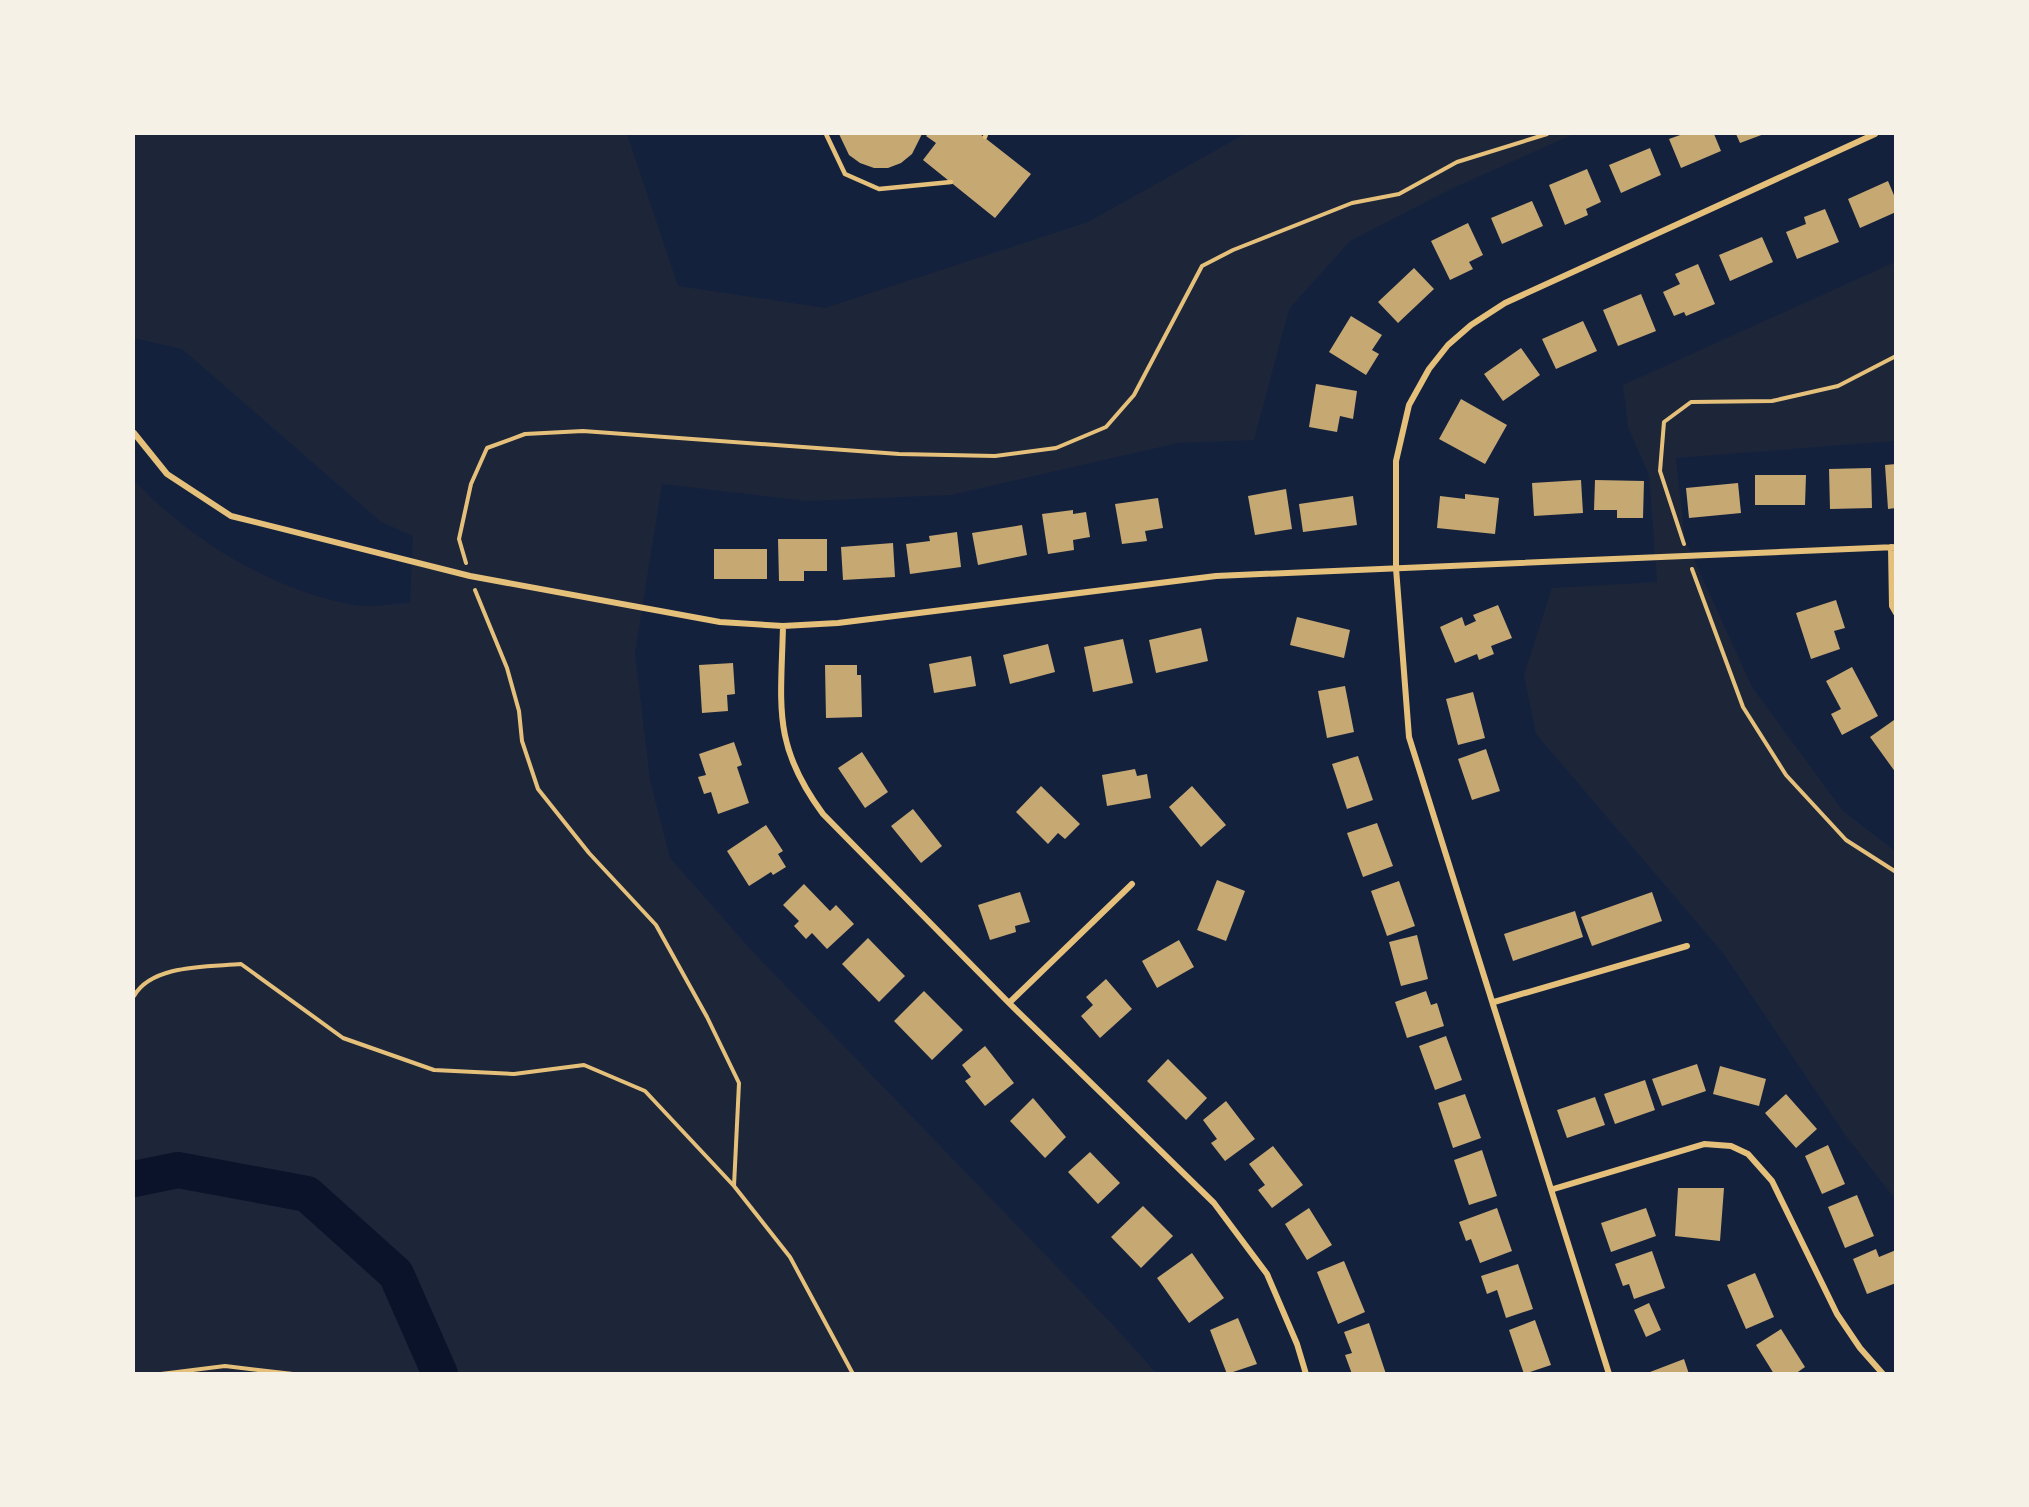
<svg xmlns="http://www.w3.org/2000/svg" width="2029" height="1507" viewBox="0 0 2029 1507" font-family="'PT Sans',sans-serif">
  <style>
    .green { fill: #1d2539 }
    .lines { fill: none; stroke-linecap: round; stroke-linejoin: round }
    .river { stroke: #0b132b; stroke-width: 36 }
    .building { fill: #c6a872 }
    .path { stroke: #e5c07b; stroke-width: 4 }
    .service { stroke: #e5c07b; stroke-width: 4.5 }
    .minor { stroke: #e5c07b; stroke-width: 6 }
  </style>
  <rect width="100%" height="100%" fill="#14213d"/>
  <path class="green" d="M134,134H627L678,286L825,308L1088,222L1245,134H1574L1451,189L1350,241L1289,309L1254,440L1178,443L951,495L807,501L662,484L635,653L650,780L670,858L752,951L1114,1326L1156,1373H134V480C188,539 275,592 354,605C372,608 392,604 410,603L413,536L381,522L182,349L134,338Z
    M1895,262V441L1676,458L1685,540L1752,687L1843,811L1895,851V1199L1846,1136L1723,953L1536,734L1524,675L1552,588L1657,582L1649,475L1628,427L1623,385Z"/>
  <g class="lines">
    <path class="river" d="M134,1179L178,1170L307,1194L396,1274L440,1374"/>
  </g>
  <path class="building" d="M839,134H922L912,154L901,163L888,168H874L860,163L849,155Z
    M928,134H980L1031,174L995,218L923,160L936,143L926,136Z
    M1683,134H1714L1721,151L1681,168L1669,139Z
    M1736,134H1764L1740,143Z
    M1650,148L1661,175L1621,193L1609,165Z
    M1587,169L1601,202L1586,209L1588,215L1565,225L1549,185Z
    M1888,181L1896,200V212L1860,228L1848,199Z
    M1532,201L1543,226L1502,244L1491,218Z
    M1825,209L1839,242L1797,259L1786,232L1806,224L1804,217Z
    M1468,223L1483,255L1469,262L1473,269L1450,280L1431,241Z
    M1762,237L1773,262L1730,281L1719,255Z
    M1698,264L1715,304L1686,316L1684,312L1674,316L1663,292L1680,284L1675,274Z
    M1414,268L1434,289L1398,323L1378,302Z
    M1641,294L1656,331L1618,346L1603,310Z
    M1351,316L1382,335L1372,350L1379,354L1366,375L1329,352Z
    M1583,321L1597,351L1556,369L1542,339Z
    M1521,348L1540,375L1503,401L1484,374Z
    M1316,384L1357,391L1353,419L1340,416L1337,432L1309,427Z
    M1461,399L1507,425L1485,464L1439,439Z
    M1896,464V508L1888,509L1885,465Z
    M1871,468L1872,508L1830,509L1829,469Z
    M1755,475H1806L1805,505H1755Z
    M1581,480L1583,513L1534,516L1532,483Z
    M1595,480L1644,481L1643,518H1617V510H1594Z
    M1738,483L1741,513L1689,518L1686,488Z
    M1286,489L1292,529L1255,535L1248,496Z
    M1465,494L1499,498L1495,534L1437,528L1440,496L1465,499Z
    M1353,496L1357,525L1303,532L1299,504Z
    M1158,498L1163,528L1145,531L1147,541L1122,544L1115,504Z
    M1073,510V514L1086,512L1090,537L1073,540L1074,550L1048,554L1042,514Z
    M1022,525L1027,555L978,565L972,533Z
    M957,532L961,567L910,574L906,544L930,541L929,536Z
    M778,539H827V571H804V581H779Z
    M893,543L895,577L843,580L841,547Z
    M714,549H767V579H714Z
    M1836,600L1845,628L1834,631L1840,649L1811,659L1796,613Z
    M1498,605L1512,638L1491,646L1494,654L1479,660L1477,654L1455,663L1440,627L1462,617L1465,626L1476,621L1473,615Z
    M1297,617L1350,630L1344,658L1290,645Z
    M1201,628L1208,661L1156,673L1149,640Z
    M1123,639L1133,683L1093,692L1084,647Z
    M1048,644L1055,672L1010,684L1003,655Z
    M971,656L976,686L934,693L929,664Z
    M733,663L735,694L727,695L728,711L702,713L699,665Z
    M825,665H857V675H861L862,717L826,718Z
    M1852,667L1878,716L1842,735L1831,714L1841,709L1826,681Z
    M1345,686L1354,732L1327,738L1318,691Z
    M1473,692L1485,738L1458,745L1446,699Z
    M1894,720L1896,723V773L1870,737Z
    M734,742L742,765L737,767L749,803L718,814L711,792L704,794L698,777L706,775L699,754Z
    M1486,749L1500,791L1472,800L1458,759Z
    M862,752L888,792L865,808L838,768Z
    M1358,756L1373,800L1347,809L1332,764Z
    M1135,769L1137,776L1147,774L1151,798L1107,806L1102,775Z
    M1041,786L1080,824L1065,839L1058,833L1048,844L1016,812Z
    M1192,786L1226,825L1201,847L1169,807Z
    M913,809L942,846L921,863L891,826Z
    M1377,823L1393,866L1363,877L1347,833Z
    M766,825L783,851L778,854L786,867L773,875L771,872L749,886L727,851Z
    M1217,880L1245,891L1226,941L1197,930Z
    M1399,881L1415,926L1387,936L1371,891Z
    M804,884L830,911L836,905L854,924L827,949L812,933L806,939L794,926L799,921L783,905Z
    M1020,892L1030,922L1015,926L1016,932L990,940L978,905Z
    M1652,892L1662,921L1592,946L1581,917Z
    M1575,911L1583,937L1513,961L1504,934Z
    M1417,935L1428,979L1401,986L1389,942Z
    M868,938L905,976L879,1002L842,964Z
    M1179,940L1194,967L1157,988L1142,961Z
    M1106,979L1132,1009L1100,1038L1081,1016L1093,1005L1086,997Z
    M924,991L963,1030L932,1060L894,1021Z
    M1426,991L1431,1005L1437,1003L1444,1026L1407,1038L1395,1002Z
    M1446,1036L1462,1080L1435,1090L1419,1046Z
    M985,1046L1014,1083L985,1106L965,1081L971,1077L962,1065Z
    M1168,1059L1207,1098L1186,1120L1147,1081Z
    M1697,1064L1706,1091L1662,1106L1652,1079Z
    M1720,1066L1766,1079L1759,1106L1713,1094Z
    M1645,1080L1655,1110L1615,1124L1604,1094Z
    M1465,1094L1481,1138L1453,1148L1438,1103Z
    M1786,1094L1817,1129L1796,1148L1765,1113Z
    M1595,1097L1605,1125L1567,1138L1557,1110Z
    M1033,1098L1066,1137L1045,1158L1010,1121Z
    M1226,1101L1255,1139L1225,1161L1211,1143L1217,1139L1203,1120Z
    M1828,1145L1845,1184L1822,1194L1805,1156Z
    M1273,1146L1303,1185L1272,1208L1258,1190L1265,1185L1249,1164Z
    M1482,1150L1497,1196L1469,1205L1454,1160Z
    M1090,1152L1120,1183L1098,1204L1068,1172Z
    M1678,1188H1724L1720,1241L1675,1236Z
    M1857,1195L1874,1236L1845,1248L1828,1207Z
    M1143,1206L1173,1236L1141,1268L1111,1237Z
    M1309,1208L1332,1245L1307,1260L1285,1224Z
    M1497,1208L1512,1251L1480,1263L1471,1239L1466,1241L1459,1222Z
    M1646,1208L1656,1236L1611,1252L1601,1223Z
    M1876,1249L1879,1257L1896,1250V1283L1867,1294L1853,1259Z
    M1652,1251L1665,1288L1634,1299L1629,1284L1623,1286L1615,1264Z
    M1192,1253L1224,1298L1189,1323L1157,1278Z
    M1344,1261L1365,1312L1338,1324L1317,1272Z
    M1518,1264L1533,1309L1506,1318L1497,1290L1487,1294L1481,1276Z
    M1755,1273L1774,1317L1746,1329L1727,1285Z
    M1649,1303L1661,1330L1646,1337L1634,1310Z
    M1238,1318L1257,1364L1227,1374L1210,1330Z
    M1535,1320L1551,1365L1524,1374L1509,1330Z
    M1369,1323L1386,1374H1352L1345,1355L1352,1353L1344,1332Z
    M1781,1329L1805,1367L1795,1374H1774L1756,1345Z
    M1684,1359L1689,1374H1651L1650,1372Z"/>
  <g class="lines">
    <path class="path" d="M1684,544L1660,471L1664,422L1691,402L1772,401L1838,386L1896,356
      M466,563L459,539L471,484L487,448L525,434L583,431L899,454L995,456L1056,448L1106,427L1134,395L1202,266L1233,250L1352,203L1399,194L1457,162L1547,134
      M1692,569L1743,707L1786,775L1846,840L1896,872
      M475,590L507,668L519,711L522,741L538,789L589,853L656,925L707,1017L739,1083L734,1186
      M134,996C152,964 209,967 241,964L343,1038L434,1070L514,1074L584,1065L645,1091L734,1186L790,1257L853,1374
      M161,1374L225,1366L293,1374"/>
    <path class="service" d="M826,134L845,174L879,189L951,182
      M985,137L986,134"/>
    <path class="minor" d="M134,433L167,474L231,516L470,576L720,622L783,626L838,623L1216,576L1896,547
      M1891,547L1892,606L1896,613
      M783,626C781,707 772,745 823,814L1009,1003L1214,1203L1267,1274L1297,1344L1306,1374
      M1494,1002L1687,946
      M1009,1003L1132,884
      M1553,1189L1704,1144L1731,1146L1748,1154L1772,1181L1837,1314L1860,1348L1883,1374
      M1609,1374L1409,737L1396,568V461L1409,405L1429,369L1448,345L1471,325L1505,303L1875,134"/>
  </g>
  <rect width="2029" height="1507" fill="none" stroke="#f6f1e7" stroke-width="270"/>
</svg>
